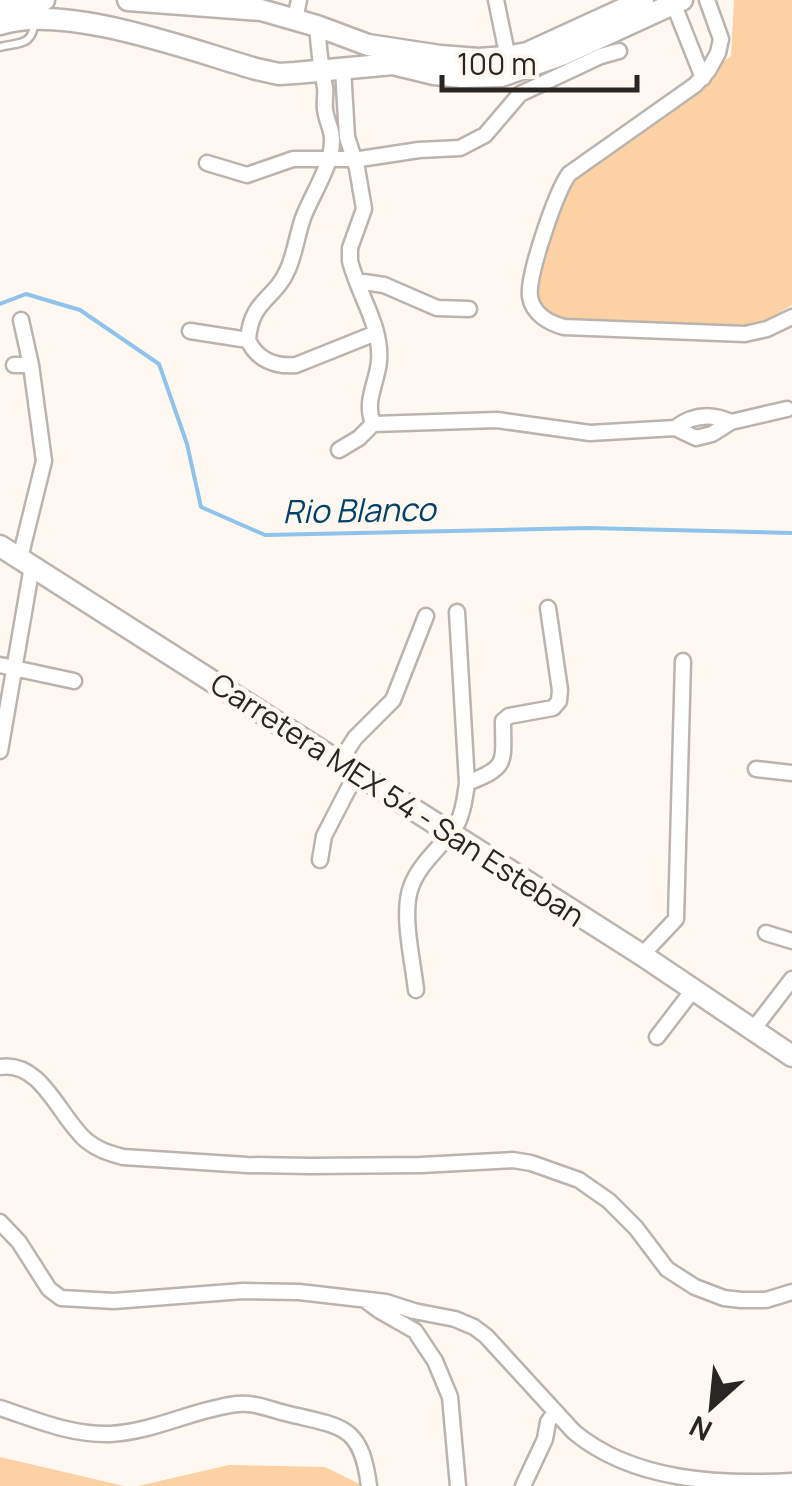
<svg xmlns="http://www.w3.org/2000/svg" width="792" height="1486" viewBox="0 0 792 1486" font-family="Manrope,sans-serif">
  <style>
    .green { fill: #fcd1a4 }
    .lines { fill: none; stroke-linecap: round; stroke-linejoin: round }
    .stream { stroke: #8fc3eb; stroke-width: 4 }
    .lane-casing { stroke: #bbb4ae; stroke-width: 11 }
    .street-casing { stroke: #bbb4ae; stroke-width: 19 }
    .secondary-casing { stroke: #bbb4ae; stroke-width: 25 }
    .lane { stroke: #fff; stroke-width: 6 }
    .street { stroke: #fff; stroke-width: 14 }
    .secondary { stroke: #fff; stroke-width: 20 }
    .labels { text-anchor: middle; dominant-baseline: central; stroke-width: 10; stroke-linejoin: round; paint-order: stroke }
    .street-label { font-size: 30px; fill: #282523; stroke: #fff8f1 }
    .water-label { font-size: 32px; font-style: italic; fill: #004268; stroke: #fff8f1 }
  </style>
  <rect width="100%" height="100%" fill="#fff8f1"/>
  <path class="green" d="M734,0H792V305L753,328L555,322L536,302L528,284L562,176L731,56Z
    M0,1457L124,1486H0Z
    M229,1465L325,1467L364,1486H138Z"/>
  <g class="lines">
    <path class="stream" d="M0,304L26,294L80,310L159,364L187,444L201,507L265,535L588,528L792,533"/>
    <defs>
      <path id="lane" d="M0,47C21,42 32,46 35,21"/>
      <path id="street" d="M496,0L509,63
        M672,0L703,78
        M707,0L721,39L718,53L708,71L695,85L569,174C556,192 527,276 530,297C533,314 549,323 564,327L745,334L767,329L792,317
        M295,19L299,0
        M343,69L347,137L357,168L364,209L350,248V261C358,294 382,326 379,361C377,384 364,400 373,424
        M207,163L247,175L293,159H360L419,150L460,148L485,135L520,94L601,56L619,51
        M357,281L384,285L437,308L469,309
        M190,331L248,340
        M248,340C251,299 275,300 288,269C295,253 297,235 303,218C312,194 333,164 332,139C332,129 326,120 325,109C324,102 326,94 325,87C320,66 319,47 317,26
        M248,340C257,360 276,367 296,365L376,333
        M14,365H31
        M675,428C692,415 711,413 731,422
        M339,450L359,438L373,424L497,420L590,433L675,428L696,438L712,434L731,422L787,409
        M20,558L44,461L31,365L21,320
        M0,665L74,681
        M0,751L32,566
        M339,763L355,738L393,700L426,616
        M756,769L792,773
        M467,783C509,767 503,763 503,721L509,716L553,708L559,701L560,690L548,608
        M320,860L324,836L356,774
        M766,933L792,941
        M642,955L676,919L683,661
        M416,990C413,961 401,914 411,887C420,861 445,845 458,822C464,810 465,796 467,783L457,612
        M752,1031L792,979
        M657,1037L693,990
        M0,1067C42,1060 60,1119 87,1141C98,1150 109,1153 123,1157L247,1165L310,1166L421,1165L513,1160L531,1163L579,1180L609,1201L636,1228L667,1269L695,1287L724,1298L741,1300H766L792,1292
        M0,1222L19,1242L49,1289L61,1298L114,1301L243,1291L299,1292L386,1302L414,1311L455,1319L474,1327L486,1336L574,1432C633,1481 719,1485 792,1481
        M365,1300L380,1311L415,1331L435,1361L450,1397L458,1486
        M0,1408C37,1420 70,1435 110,1434C154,1432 194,1409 237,1404C255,1402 271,1410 289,1414C343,1427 361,1425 369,1486
        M523,1486L545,1439L548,1422L555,1412"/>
      <path id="secondary" d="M128,0L261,10L317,26L368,45L440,56L479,59L506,57L527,53L643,0
        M0,9L44,0
        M0,24C65,3 190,50 256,69L279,74L295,73L393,64L434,74L462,77L501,76L564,54L682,0
        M0,546L642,955L792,1056"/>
    </defs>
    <use href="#lane" class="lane-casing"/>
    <use href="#street" class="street-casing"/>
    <use href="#secondary" class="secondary-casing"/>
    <use href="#lane" class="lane"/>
    <use href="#street" class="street"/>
    <use href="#secondary" class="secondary"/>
  </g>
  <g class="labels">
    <g class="street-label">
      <text transform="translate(398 799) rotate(33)">Carretera MEX 54 - San Esteban</text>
    </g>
    <g class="water-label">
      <text transform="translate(359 510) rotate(-1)">Rio Blanco</text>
    </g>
  </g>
  <g transform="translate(712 1406) rotate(207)" stroke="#fff8f1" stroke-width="8" paint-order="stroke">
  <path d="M0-8L18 38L0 25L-18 38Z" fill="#282523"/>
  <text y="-15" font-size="28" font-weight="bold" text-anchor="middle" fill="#282523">N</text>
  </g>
  <path d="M442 75v15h195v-15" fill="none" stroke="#282523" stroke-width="5"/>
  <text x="457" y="75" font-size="30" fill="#282523" stroke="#fff8f1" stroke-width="8" paint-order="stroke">100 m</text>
</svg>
